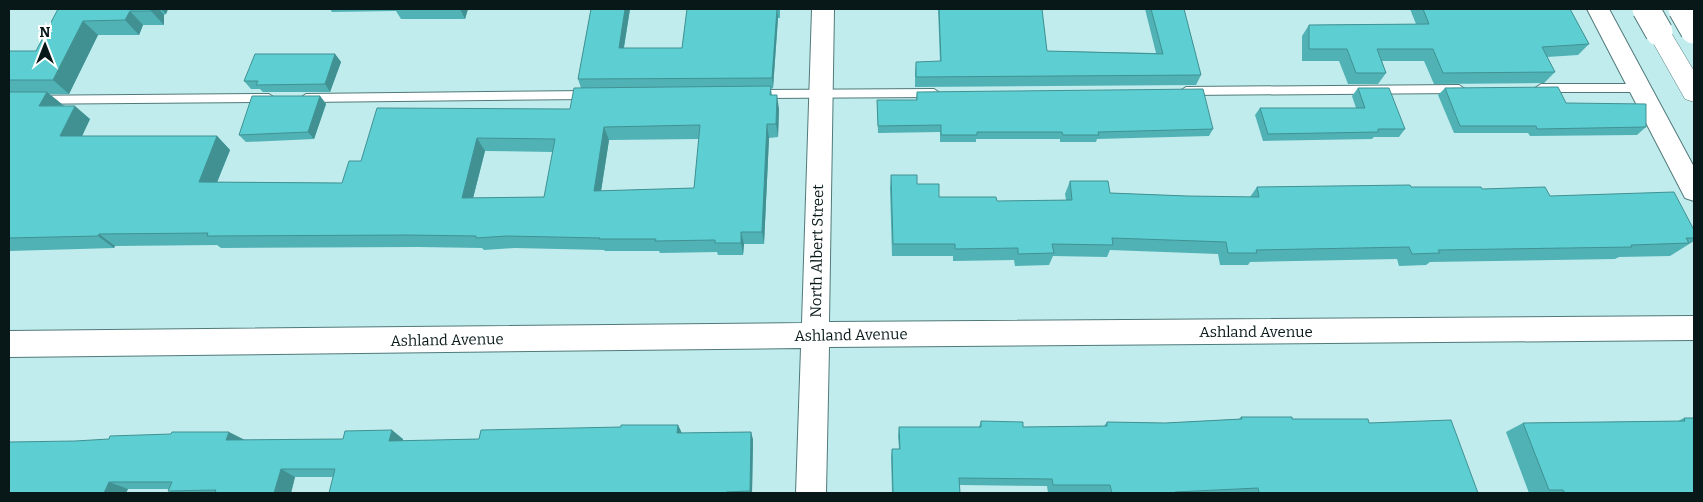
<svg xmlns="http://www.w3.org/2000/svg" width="1703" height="502" viewBox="0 0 1703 502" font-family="Bitter,serif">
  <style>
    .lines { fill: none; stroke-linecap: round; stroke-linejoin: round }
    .lane-casing { stroke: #51797a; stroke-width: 2 }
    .street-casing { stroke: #51797a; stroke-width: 2 }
    .secondary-casing { stroke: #51797a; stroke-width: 1 }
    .lane { fill: #fff; fill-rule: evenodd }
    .street { fill: #fff; fill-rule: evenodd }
    .secondary { fill: #fff; fill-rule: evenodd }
    .secondary-bridge-casing { stroke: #51797a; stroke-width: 29; stroke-linecap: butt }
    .secondary-bridge { stroke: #fff; stroke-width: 27 }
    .wall { fill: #50b2b5; fill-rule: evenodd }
    .shaded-wall { fill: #419193 }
    .building { fill: #5dcfd2; stroke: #419193; fill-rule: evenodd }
    .labels { text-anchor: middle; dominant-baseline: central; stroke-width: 5; stroke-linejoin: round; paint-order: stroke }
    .street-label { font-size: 15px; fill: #081819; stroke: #fff }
  </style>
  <rect width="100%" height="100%" fill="#c0eced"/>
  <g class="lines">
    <defs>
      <path id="lane" d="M1541,84H1639L1645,88L1639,92H1541L1535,88Z
        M1459,85L1465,89L1459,93L1186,95L1180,91L1186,87Z
        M934,89L940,93L934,97L756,98L750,94L756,90Z
        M589,91L595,95L589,99L306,102L300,98L306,94Z
        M269,94L275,98L269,102L9,104V96Z"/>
      <path id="street" d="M812,9H834L829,322L1694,316V340L829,347L826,493H796L801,348L9,357V331L802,323Z
        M1587,9H1609L1694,167V201L1685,198Z"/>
      <path id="secondary" d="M1659,23L1667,26L1694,71V102L1685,99L1647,32L1651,26Z"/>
    </defs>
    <use href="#lane" class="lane-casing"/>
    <use href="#street" class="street-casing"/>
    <use href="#secondary" class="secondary-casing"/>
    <use href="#lane" class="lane"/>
    <use href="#street" class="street"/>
    <use href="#secondary" class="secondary"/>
    <defs>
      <path id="secondary-bridge" d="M1646,9L1659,32
        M1682,9L1694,30"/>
    </defs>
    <use href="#secondary-bridge" class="secondary-bridge-casing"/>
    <use href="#secondary-bridge" class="secondary-bridge"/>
  </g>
  <path class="wall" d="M34,9H168L166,14L164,15V25H143L139,35H98L69,94H49L63,105L90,119L82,136H217L230,150L217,182L342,183L361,161L570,109L581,88L578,79L591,9H630L624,48H682L687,9H780V18H778L773,88L771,89L772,95L779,109L778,137L769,138L764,244H744L743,255H718L717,252L660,253L659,251H605L604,250L514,248L484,250L482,248L418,247L221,248L217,245L115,246L114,248L9,251V51H36L58,10H36ZM699,139L694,188L601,191L609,140ZM485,151L553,152L544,197L473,198Z
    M330,9H468L465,19H401L396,11L332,12Z
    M938,9H1042L1047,51L1156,53L1145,9H1184L1201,75L1196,85L915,87V72L916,62H940Z
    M1410,9H1570L1589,44L1578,55L1547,57L1555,72L1544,83L1434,84L1424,61H1382L1386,73L1378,84H1348L1339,61H1302V36L1309,25L1416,24Z
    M335,54L341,62L330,92H263L260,89H251L244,81Z
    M1358,88L1405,129L1399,137H1374L1372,139L1263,141L1255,115L1260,108H1356L1352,96Z
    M1445,88L1566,103L1646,127L1637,135L1530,136L1528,133H1454L1438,95Z
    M917,92L1213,129L1209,136L1097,139L1096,142H1060V139H976V142H940V132L878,133L877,100H916Z
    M320,96L326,104L314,139L246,142L239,135Z
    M891,175L917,184L939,197L997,201L1066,200L1065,194L1070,181L1110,193L1187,196L1250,197L1257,187H1411L1482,189L1550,196L1694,230V241L1670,256L1619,257L1615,259L1430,262L1426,265L1399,266L1397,259L1250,262L1248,265H1220L1218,254L1110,250L1107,257L1053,256L1049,265L1015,266L1014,260L953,261V256H892L890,188Z
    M1241,417L1369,423L1478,493H1048L1047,486L959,485L960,493H892L891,457L892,449H899L898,436L899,427H979L981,421L1023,427L1104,426L1107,422L1165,423L1239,419Z
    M1684,418H1694V493H1529L1506,432L1523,423L1678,421Z
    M678,425L682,433L751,432L753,440L752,493H329L333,477H295L291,493H173L168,491L169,489H128L126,493H9L244,440L403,439V441L479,439L621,427Z"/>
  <path class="shaded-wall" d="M151,9H159L164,15V25L151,11Z
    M161,9H168L166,14Z
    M460,9H468L465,19Z
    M625,9H630L622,58L619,48Z
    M777,9L778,18L773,88L772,78Z
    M130,11L143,25L139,35L125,20Z
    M83,21L98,35L69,94L53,80Z
    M335,54L341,62L330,92L325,84Z
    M47,92L63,105L39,106Z
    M777,95L779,109L778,137L776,124Z
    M320,96L326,104L314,139L308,132Z
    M75,106L90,119L76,149L60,136Z
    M767,124L769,138L764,244L762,232Z
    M604,127L609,140L599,204L594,191Z
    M217,136L230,150L212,195L199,182Z
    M477,138L485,151L470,210L462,198Z
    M741,232L744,244L743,255L741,243Z
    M99,234L115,246L114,248L98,236Z
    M678,425L682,434L677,433Z
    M392,430L403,439L401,450L389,441Z
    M229,432L245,440H226Z
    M751,432L753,440L752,493H750V491Z
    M281,469L295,477L291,493H274Z
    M109,482L128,489L126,493H104Z"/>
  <path class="building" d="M58,9H151V11H130L125,20L83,21L53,80H9V51H36Z
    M591,9H625L619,48H682L687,9H777L772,78L578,79Z
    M939,9H1042L1047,51L1163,54L1151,9H1184L1201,75L916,77V62L941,61Z
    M1423,9H1570L1589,44L1542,47L1555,72L1443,73L1433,49H1377L1386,73H1356L1347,49H1309V25L1429,24Z
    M255,54H335L325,84L256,85L258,81H244Z
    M771,86L770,95H777L776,124H767L762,232H741V243H715V240L655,241L656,239H599L600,238L507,236L476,238V236L408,235L207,236L208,233L99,234L98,236L9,238V92H47L39,106H75L60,136H217L199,182L342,183L349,161H361L377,108L570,109L574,88ZM700,125L694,188L594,191L604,127ZM477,138L555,139L544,197L462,198Z
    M1558,87L1566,103L1646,104V127L1537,129L1536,126H1460L1445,88Z
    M1358,88H1389L1405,129H1378V132L1268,134L1260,108H1365Z
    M1203,89L1213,129L1098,132L1099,135H1063L1062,132H977V135H941V125L878,126L877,100H917V92Z
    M252,96H320L308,132L239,135Z
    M891,175H917V184H939V197H996L997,201L1072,200L1070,181H1108L1110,193L1187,196L1259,197L1257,187L1410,185L1411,187H1481L1482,189L1545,187L1550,196L1674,192L1694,230V238H1686L1689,243L1631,245L1632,247L1438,250L1440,253L1412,254L1409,247L1256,250L1257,253H1228L1226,242L1112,238L1113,245L1052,244L1054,253L1018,254V248L955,249V244H893Z
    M1241,417H1292V419H1368L1369,423L1451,420L1478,493H1259L1258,488L1175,492V493H1112L1110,485H1053L1052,479L959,478L960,493H893L892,449H900L899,427H981V421L1023,422V427L1107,426V422L1165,423L1242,419Z
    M1684,418H1694V493H1565L1563,490H1549L1523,423L1685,421Z
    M621,425H678L677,433L751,432L750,491L726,492L725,493H329L335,469H281L274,493H215L216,490L168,491L172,482H109L104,493H9V442L75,441L109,439L110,436L171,434L172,432H229L226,440L343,439L345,431L392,430L389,441L479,439L481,430L621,427Z"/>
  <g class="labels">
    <g class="street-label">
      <text transform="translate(817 251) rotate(-89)">North Albert Street</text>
      <text x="1256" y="332">Ashland Avenue</text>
      <text transform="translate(851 335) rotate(-1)">Ashland Avenue</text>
      <text transform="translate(447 340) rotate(-1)">Ashland Avenue</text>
    </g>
  </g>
  <rect width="1703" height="502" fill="none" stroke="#081819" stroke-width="20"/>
  <g transform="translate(45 45)" stroke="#ffffff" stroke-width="4" paint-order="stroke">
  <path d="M0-4L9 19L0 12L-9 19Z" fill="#081819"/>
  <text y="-8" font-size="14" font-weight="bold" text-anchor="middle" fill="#081819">N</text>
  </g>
</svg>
